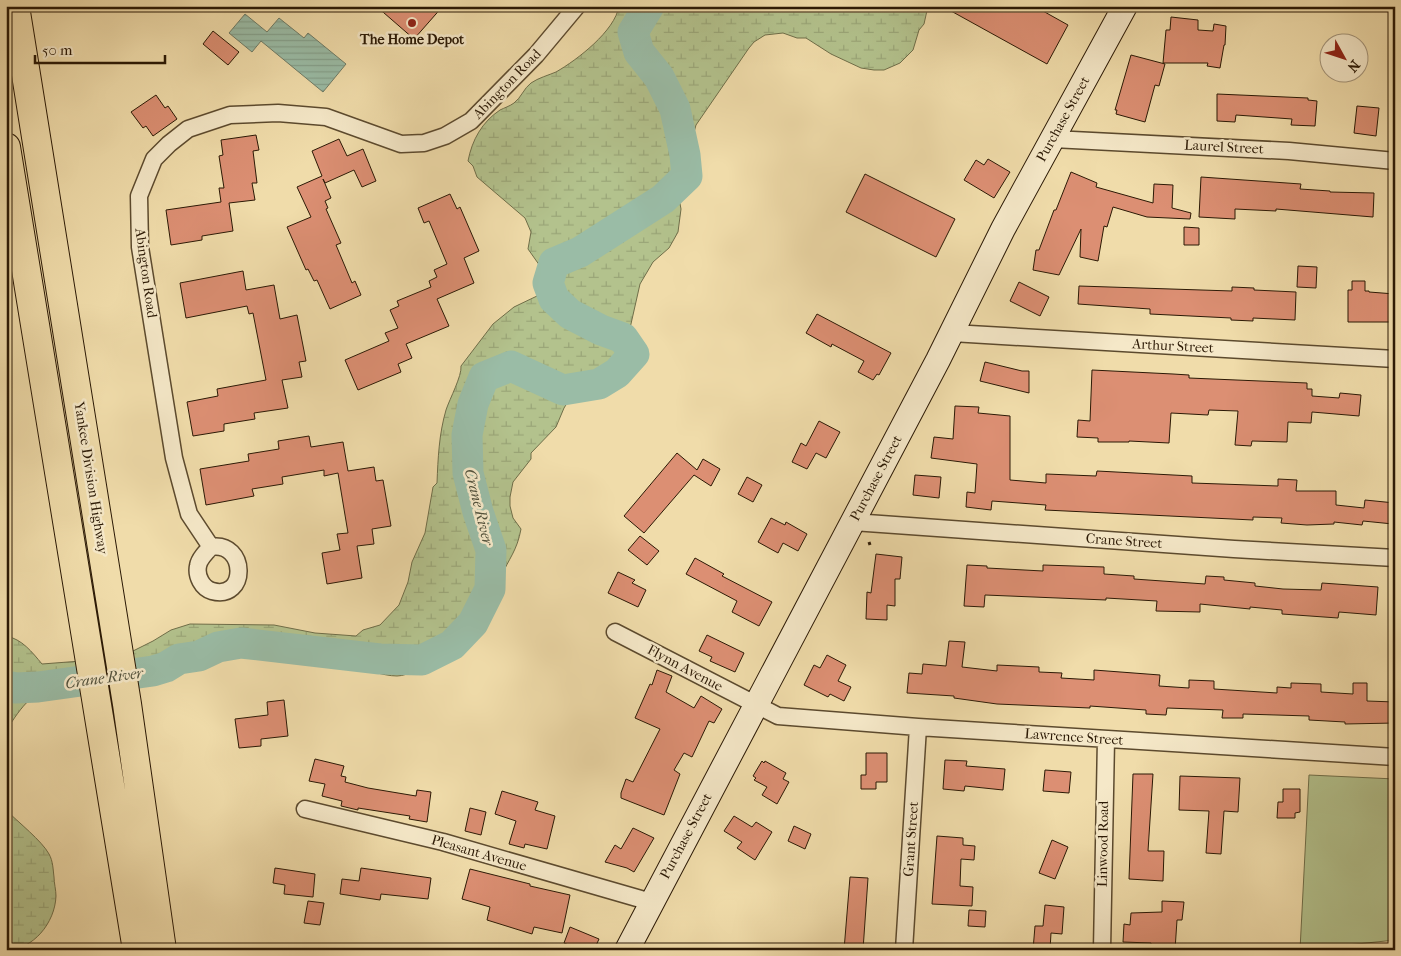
<svg xmlns="http://www.w3.org/2000/svg" width="1401" height="956" viewBox="0 0 1401 956" font-family="'IM FELL French Canon',serif">
  <style>
    .wetland { fill: url(#wetland-marsh); stroke: #6f6e49 }
    .green { fill: #b3c28d; stroke: #6f6e49 }
    .water { fill: url(#water-rules); stroke: #6e7b66 }
    .lines { fill: none; stroke-linecap: round; stroke-linejoin: round }
    .river { stroke: #9abca6; stroke-width: 31 }
    .building { fill: #dc8f73; stroke: #2b1905 }
    .street-casing { stroke: #5c4a2e; stroke-width: 19 }
    .secondary-casing { stroke: #2b1905; stroke-width: 26 }
    .highway-casing { stroke: #2b1905; stroke-width: 30 }
    .path { stroke: #2b1905; stroke-width: 3; stroke-dasharray: 4 2.5; stroke-linecap: butt }
    .street { stroke: #f5e8c8; stroke-width: 16 }
    .secondary { stroke: #f5e8c8; stroke-width: 24 }
    .highway { stroke: #f0dcaa; stroke-width: 28 }
    .poi-dot { fill: #8f2418; stroke: #f5e8c8; stroke-width: 2 }
    .labels { text-anchor: middle; dominant-baseline: central; stroke-width: 5; stroke-linejoin: round; paint-order: stroke }
    .poi-label { font-size: 14px; font-weight: bold; fill: #2b1905; stroke: #f5e8c8 }
    .street-label { font-size: 14px; fill: #2b1905; stroke: #f5e8c8 }
    .water-label { font-size: 15px; font-style: italic; fill: #52523d; stroke: #f5e8c8 }
  </style>
  <defs>
    <pattern id="wetland-marsh" width="20" height="14" patternUnits="userSpaceOnUse" patternTransform="scale(1.25)"><rect width="20" height="14" fill="#b3c28d"/><path d="M1 5h8M5 5V1M11 12h8M15 12V8" fill="none" stroke="#9aa678"/></pattern>
    <pattern id="water-rules" width="6" height="5" patternUnits="userSpaceOnUse" patternTransform="scale(1.25)"><rect width="6" height="5" fill="#9abca6"/><path d="M0 2.5h6" fill="none" stroke="#85a18d"/></pattern>
  </defs>
  <rect width="100%" height="100%" fill="#f0dcaa"/>
  <filter id="stains"><feTurbulence type="fractalNoise" baseFrequency=".004" numOctaves="4"/><feColorMatrix values="0 0 0 0 .2 0 0 0 0 .09 0 0 0 0 .02 0 0 0 .5 -.17"/></filter>
  <radialGradient id="worn" r=".72"><stop offset=".6" stop-color="#630" stop-opacity="0"/><stop offset="1" stop-color="#630" stop-opacity=".3"/></radialGradient>
  <path class="wetland" d="M619,6H928L924,24L919,30L913,50L900,63L884,70H874L861,68L831,54L806,38H797L783,33L765,35L754,42L749,48L696,125L691,143L692,174L678,193L681,209L678,232L669,248L653,262L640,284L626,346L617,362L593,375L574,392L564,408L556,427L531,453V459L513,482L510,497V506L513,518L521,529C517,551 509,558 501,577C496,587 495,599 491,610C477,642 448,664 415,672C409,673 403,676 397,676C390,676 381,674 374,672C339,666 304,653 267,652C241,651 213,653 189,661C180,664 177,673 167,675C151,679 134,676 118,679C110,680 101,683 93,686C84,688 75,685 66,685C35,686 21,707 6,731V636C22,639 32,652 42,664L94,660L125,655L153,641L171,630L190,624L274,625L315,633L356,636L363,630L380,625L399,605L408,582L412,562L425,533L433,487L437,483C438,458 439,434 446,410C450,398 462,376 461,366L493,324L514,307L537,296L545,282L540,266L528,249L531,232L525,218L477,177L473,166L468,161C472,140 482,122 500,110C504,108 510,106 514,103C521,98 524,88 531,83C538,78 549,75 556,72C577,60 615,31 619,6Z
    M6,810C18,822 42,841 49,854C53,861 53,869 54,877C54,883 56,890 56,896C55,923 33,950 6,950Z"/>
  <path class="green" d="M1309,775L1395,779V940L1300,950Z"/>
  <path class="water" d="M245,14L267,32L279,18L304,38L308,33L346,64L323,92L261,41L252,52L229,33Z"/>
  <g class="lines">
    <path class="river" d="M6,686L16,688L38,687L153,671L166,667L179,659L199,656L218,647L241,643L380,659L422,660L452,645L473,623L490,589L491,550L478,512L468,473L467,435L473,404L484,377L511,366L563,390L599,384L617,373L634,354L623,338L601,330L570,314L554,299L548,283L554,263L580,252L663,199L687,176L685,155L675,109L659,77L639,52L633,32L649,6"/>
  </g>
  <path class="building" d="M376,6H443L414,39Z
    M942,6H1034L1068,25L1047,64Z
    M1171,17L1198,20V30L1213,31L1214,24L1226,26L1225,45H1224L1220,68L1207,66L1208,63H1163L1166,30H1170Z
    M213,31L239,52L228,65L203,44Z
    M1131,55L1165,64L1159,86L1155,85L1145,122L1116,114L1117,110H1115Z
    M1217,94L1308,98V100L1317,101L1315,126L1291,125L1292,119L1236,115L1235,122L1217,121Z
    M156,95L165,108L168,106L177,119L153,136L146,126L143,128L131,112Z
    M1357,106L1379,108L1376,136L1354,133Z
    M256,135L259,150L253,151L257,183H252L255,200L229,203L233,231L202,236V240L171,245L166,210L221,202L219,188H224L219,156L223,155L221,140Z
    M339,139L347,156L363,149L376,181L362,187L354,170L325,183L323,179L331,198L325,201L328,208L326,209L341,243L336,245L352,283L355,281L361,295L330,309L317,280L314,281L308,269L306,270L287,227L311,217L297,187L322,176L312,151Z
    M988,159L1010,172L994,198L964,180L976,160L984,165Z
    M1071,172L1097,183L1096,187L1153,203L1154,184L1173,185L1172,208L1191,213L1190,219L1147,217L1113,207L1107,227L1104,226L1098,261L1080,257L1081,229L1059,275L1033,270L1036,250H1039L1054,210H1056Z
    M865,174L955,219L936,257L846,212Z
    M1201,177L1301,184L1300,189L1330,191V192L1374,193L1373,217L1276,209V211L1235,209V219L1199,217Z
    M450,194L457,209L460,207L479,251L464,258L474,283L437,299L449,326L406,344L412,358L398,364L401,372L358,390L345,360L389,341L385,333L398,328L390,310L399,306L397,301L431,287L429,281L437,277L434,270L447,264L429,221L424,223L418,208Z
    M1184,227L1199,228V245H1184Z
    M1298,266L1317,267L1316,288L1297,287Z
    M243,271L246,290L274,285L280,319L297,315L306,361L299,362L302,377L282,380L288,408L254,413L255,419L224,424V431L193,436L187,402L218,396L217,389L266,380L253,313L249,314L247,306L186,318L180,283Z
    M1352,281H1365V291H1369V292L1395,294V322H1348V290H1352Z
    M1019,282L1049,297L1040,316L1010,301Z
    M1079,286L1232,291V287L1254,288V290L1296,292L1295,320L1253,318V321L1231,320V318L1150,314V309L1078,304Z
    M817,314L891,353L879,375L877,374L873,380L858,372L864,361L832,344L831,347L806,333Z
    M985,362L1022,371H1029V393L980,381Z
    M1092,370L1173,374L1189,375V378L1307,383V389H1312V396L1339,398L1340,393L1361,395L1359,416L1312,412L1311,423L1288,422L1287,442L1252,441L1251,446L1235,445L1238,411L1209,410L1208,415L1171,413L1169,443L1129,441V442H1098V438L1077,437L1078,420L1090,421Z
    M955,406L979,407L978,413L1010,416V480L1046,483V474L1096,476L1097,471L1192,476V483L1278,486V479L1297,480L1296,491H1336V505L1364,508L1365,500L1395,503L1393,524L1363,521L1362,525L1334,522V524L1307,525L1281,523L1282,518L1253,517V520L1045,510L1046,505L992,501L991,510L966,507L967,492L975,493L977,464L931,458L934,437L953,439Z
    M819,421L840,432L826,458L816,453L807,469L792,462L801,443L806,446Z
    M309,436L311,447L343,442L348,471L374,467L376,481L383,480L391,526L372,529L374,544L357,546L362,578L327,584L322,553L340,550L337,534L348,533L338,473L324,476V470L282,477L283,484L252,489L254,496L206,505L200,469L249,461L248,454L279,449L278,441Z
    M677,453L697,470L703,459L720,469L711,486L694,475L644,533L624,516Z
    M915,475L941,477L939,498L913,495Z
    M747,477L762,485L753,502L738,494Z
    M771,518L785,525L786,522L807,534L798,551L783,543L778,553L758,542Z
    M640,536L659,551L647,565L628,550Z
    M876,554L902,557L900,579H895V606L887,605V620L866,619L867,592L871,593Z
    M695,558L724,574L722,576L772,602L759,626L732,612L737,601L686,574Z
    M967,565L987,566V568L1043,571V565L1104,567V574L1134,576V579L1205,584L1206,576L1224,577V580L1255,583V586L1283,589L1321,590L1322,583L1378,587L1376,615L1339,612L1338,618L1282,614V610L1250,607V609L1200,604V612L1156,611L1157,601L1106,598V600L985,595L984,607L964,606Z
    M618,572L635,580L632,583L646,590L638,607L608,593Z
    M707,635L744,653L735,672L710,661L712,657L699,651Z
    M949,641L965,642L962,667L997,671V665L1039,667V672L1062,673L1061,678L1094,680V670L1160,675L1159,686L1189,688V680L1214,681V689L1277,693V687L1291,688V683L1321,684V692L1353,694V683H1367V701L1395,702V723L1345,724V722L1309,720V716L1243,714V718H1222L1223,710L1167,708L1166,715L1146,714V710L1090,706V708L997,704L954,698V696L907,693L909,673L922,674L923,664L946,666Z
    M827,655L846,665L838,681L851,687L844,701L830,694L828,697L804,685L814,665L820,668Z
    M657,670L672,676L666,692L694,708L701,696L722,709L714,723L709,721L692,757L684,753L674,770L680,774L664,815L621,798V793L626,779L633,782L660,729L635,718L650,684L652,685Z
    M284,700L288,736L261,739V746L239,748L235,719L268,715L267,702Z
    M866,753H887V782H876V789H861V775H866Z
    M315,759L344,766L341,776L346,777L345,782L368,788L416,796L417,790L431,792L427,822L409,819L410,816L358,808V810L341,806L342,801L322,796L325,784L309,781Z
    M945,760L967,761L966,766L1005,769L1003,790L965,786L964,791L943,789Z
    M762,761L764,763L765,761L786,773L783,779L789,782L777,804L762,795L767,787L754,780L756,778L753,776Z
    M1045,770L1071,772L1069,793L1043,791Z
    M1133,774H1153L1148,851H1164L1163,881L1129,879Z
    M1180,776L1240,778L1238,812L1224,811L1221,854L1206,853L1209,811L1179,810Z
    M1283,789H1300V812L1295,813V818H1277L1278,802H1283Z
    M502,791L538,802L535,810L555,816L547,849L525,844L524,848L509,844L516,821L495,814Z
    M470,808L486,812L481,835L465,831Z
    M734,816L752,827L756,822L772,832L755,860L737,848L742,842L724,831Z
    M794,826L811,834L805,849L788,841Z
    M633,828L654,838L634,872L627,868L605,862L615,845L621,849Z
    M937,836L963,838V845L975,846L974,860L961,859L960,886L973,887L972,906L932,904Z
    M1052,840L1068,847L1055,879L1039,873Z
    M275,868L315,874L313,897L284,894L285,885L273,883Z
    M361,868L431,878L428,899L381,894L380,900L340,894L342,879L359,881Z
    M470,869L530,884V886L570,895L562,933L534,927L532,934L487,920L490,907L462,899Z
    M850,877L868,878L863,950H844Z
    M308,901L324,903L320,925L304,923Z
    M1162,901L1184,902L1182,920H1177L1175,950H1151V943L1123,942L1124,924L1130,925L1131,913L1162,912Z
    M1045,905L1064,907L1062,934L1051,933L1050,950H1033L1035,926H1043Z
    M969,910L986,911L985,927L968,926Z
    M570,927L599,939L594,950H569L571,946L564,943Z"/>
  <g class="lines">
    <defs>
      <path id="street" d="M1053,139L1289,151L1395,161
        M952,333L1395,359
        M853,522L1234,549L1395,558
        M211,547L189,514L174,458L140,247L139,196L154,159L169,144L188,129L230,115L278,113L326,117L401,144L424,143L445,136L471,121L536,55L577,6
        M211,547C247,541 248,601 212,591C202,588 196,576 198,566C199,559 206,552 211,547Z
        M615,632L778,716L918,727L1395,757
        M305,809L443,842L651,902
        M904,950L918,727
        M1102,950L1106,739"/>
      <path id="secondary" d="M627,950L938,360L1003,229L1125,6"/>
      <path id="highway" d="M15,6L127,704L162,950
        M6,147L137,950"/>
    </defs>
    <use href="#street" class="street-casing"/>
    <use href="#secondary" class="secondary-casing"/>
    <use href="#highway" class="highway-casing"/>
    <path class="path" d="M869,542L870,545"/>
    <use href="#street" class="street"/>
    <use href="#secondary" class="secondary"/>
    <use href="#highway" class="highway"/>
  </g>
  <circle class="poi-dot" cx="412" cy="23" r="5"/>
  <g class="labels">
    <g class="poi-label">
      <text x="412" y="39">The Home Depot</text>
    </g>
    <g class="street-label">
      <text transform="translate(507 84) rotate(-46)">Abington Road</text>
      <text transform="translate(1063 119) rotate(-61)">Purchase Street</text>
      <text transform="translate(1224 147) rotate(3)">Laurel Street</text>
      <text transform="translate(146 273) rotate(82)">Abington Road</text>
      <text transform="translate(1173 346) rotate(3)">Arthur Street</text>
      <text transform="translate(91 478) rotate(81)">Yankee Division Highway</text>
      <text transform="translate(876 478) rotate(-62)">Purchase Street</text>
      <text transform="translate(1124 541) rotate(4)">Crane Street</text>
      <text transform="translate(685 668) rotate(28)">Flynn Avenue</text>
      <text transform="translate(1074 737) rotate(4)">Lawrence Street</text>
      <text transform="translate(686 836) rotate(-62)">Purchase Street</text>
      <text transform="translate(911 839) rotate(-86)">Grant Street</text>
      <text transform="translate(1103 844) rotate(-89)">Linwood Road</text>
      <text transform="translate(479 853) rotate(16)">Pleasant Avenue</text>
    </g>
    <g class="water-label">
      <text transform="translate(479 507) rotate(76)">Crane River</text>
      <text transform="translate(104 678) rotate(-8)">Crane River</text>
    </g>
  </g>
  <rect width="1401" height="956" fill="none" stroke="#f0dcaa" stroke-width="25"/>
  <rect x="8" y="8" width="1386" height="941" fill="none" stroke="#2b1905" stroke-width="2.5"/>
  <rect x="12" y="12" width="1376" height="931" fill="none" stroke="#2b1905"/>
  <g transform="translate(1344 58) rotate(130)"><circle r="24" fill="#f5e8c8" stroke="#a4957a"/>
  <path d="M0-4L9 19L0 12L-9 19Z" fill="#8f2418"/>
  <text y="-8" font-size="14" font-weight="bold" text-anchor="middle" fill="#2b1905">N</text>
  </g>
  <path d="M35 55v8h130v-8" fill="none" stroke="#2b1905" stroke-width="2.5"/>
  <text x="42" y="55" font-size="15" fill="#2b1905" stroke="#f5e8c8" stroke-width="4" paint-order="stroke">50 m</text>
  <rect width="100%" height="100%" filter="url(#stains)"/>
  <rect width="100%" height="100%" fill="url(#worn)"/>
</svg>
